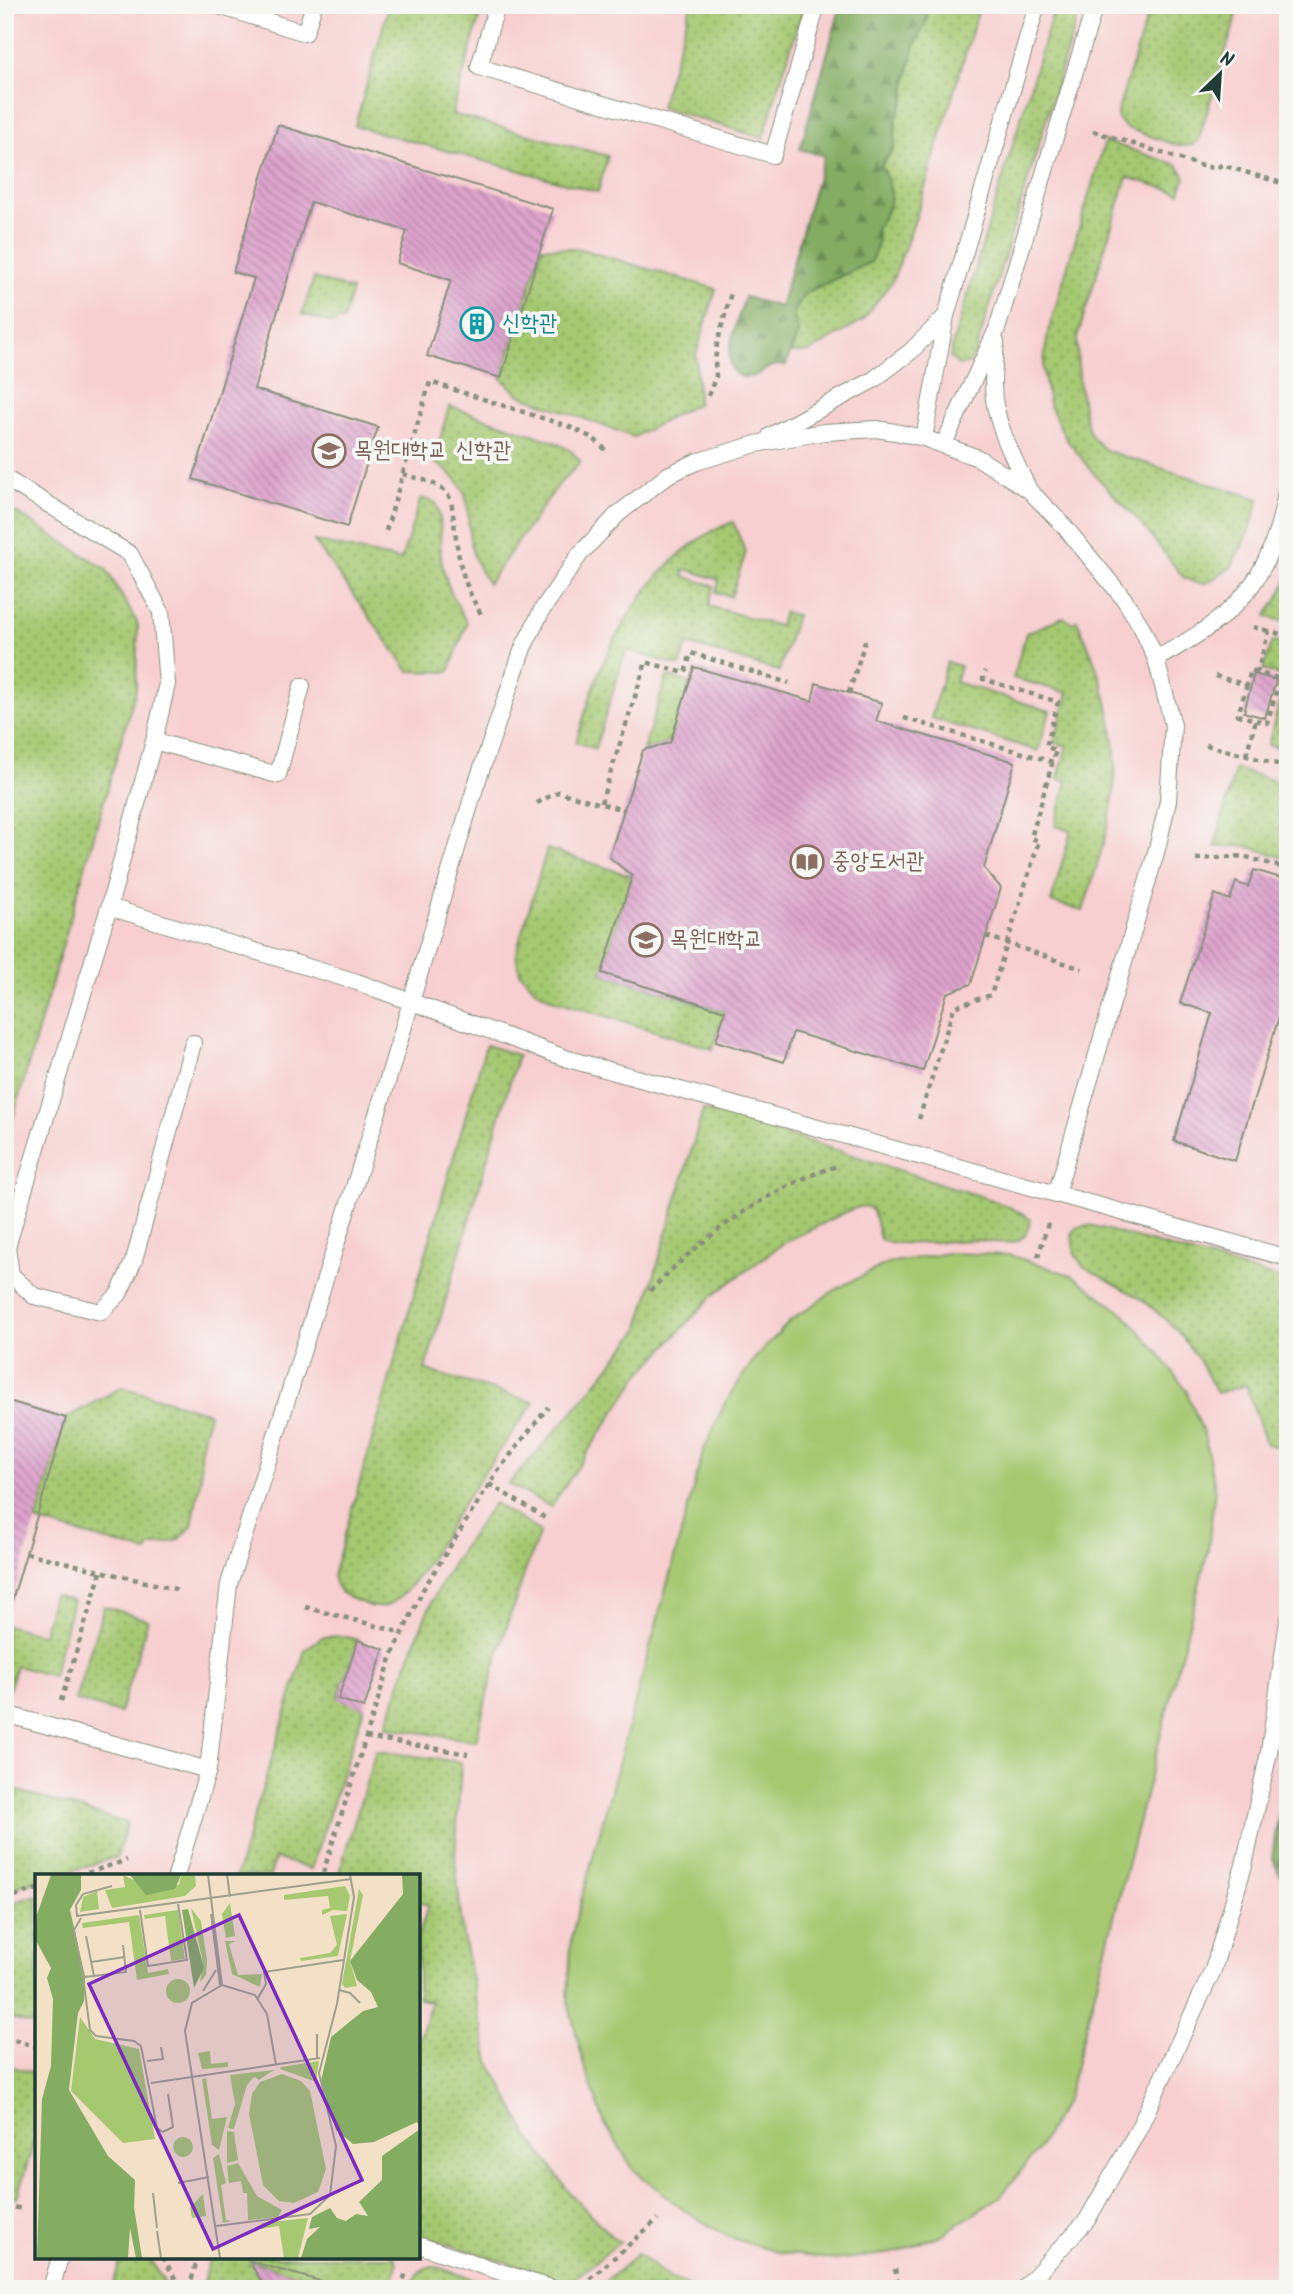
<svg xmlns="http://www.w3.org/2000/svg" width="1293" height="2294" viewBox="0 0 1293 2294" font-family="Kalam,'Poor Story',sans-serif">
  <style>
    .built { fill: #f7cfd0; fill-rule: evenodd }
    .grass { fill: url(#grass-dots); stroke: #628252; stroke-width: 2 }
    .forest { fill: url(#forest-firs); stroke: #52744c; stroke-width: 2 }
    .park { fill: #a5c871; stroke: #628252; stroke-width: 2 }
    .building { fill: url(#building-back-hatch) }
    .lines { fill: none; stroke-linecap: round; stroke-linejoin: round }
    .lane-casing { stroke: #898f7e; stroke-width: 18 }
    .path { stroke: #898f7e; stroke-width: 4.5; stroke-dasharray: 5 5; stroke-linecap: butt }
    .lane { stroke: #fff; stroke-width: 16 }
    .labels { text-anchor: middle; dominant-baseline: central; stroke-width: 7; stroke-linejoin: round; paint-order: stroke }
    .culture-label { font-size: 23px; fill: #0d838f; stroke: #f6f6f2; text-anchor: start }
    .education-label { font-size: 23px; fill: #785e54; stroke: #f6f6f2; text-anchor: start }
    .inset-road { fill: none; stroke: #9e9f8c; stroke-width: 2 }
    .view { fill: #7b2cbf; fill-opacity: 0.15; stroke: #7b2cbf; stroke-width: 3.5 }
    .inset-edge { fill: none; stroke: #1f3d34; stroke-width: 3.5 }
  </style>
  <defs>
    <pattern id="grass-dots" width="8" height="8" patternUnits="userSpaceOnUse" patternTransform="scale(1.75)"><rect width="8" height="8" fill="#a5c871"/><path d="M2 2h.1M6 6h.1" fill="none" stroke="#86a45e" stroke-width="1.8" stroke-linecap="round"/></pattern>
    <pattern id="forest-firs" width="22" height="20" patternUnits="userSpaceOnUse" patternTransform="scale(1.75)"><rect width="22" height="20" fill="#84ac63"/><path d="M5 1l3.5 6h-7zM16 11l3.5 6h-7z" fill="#6b8d52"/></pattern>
    <pattern id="building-back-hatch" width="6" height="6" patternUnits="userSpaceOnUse" patternTransform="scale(1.75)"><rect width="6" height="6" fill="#dea4cc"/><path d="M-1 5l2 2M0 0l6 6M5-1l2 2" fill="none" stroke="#b387a6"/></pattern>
  </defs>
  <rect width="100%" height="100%" fill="#f6f6f2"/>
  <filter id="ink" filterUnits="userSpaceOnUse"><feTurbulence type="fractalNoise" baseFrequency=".0143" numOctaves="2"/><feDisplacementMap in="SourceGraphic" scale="14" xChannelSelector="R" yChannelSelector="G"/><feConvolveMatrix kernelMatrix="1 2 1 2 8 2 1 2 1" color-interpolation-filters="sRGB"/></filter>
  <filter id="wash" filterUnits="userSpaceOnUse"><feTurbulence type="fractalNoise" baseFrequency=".00686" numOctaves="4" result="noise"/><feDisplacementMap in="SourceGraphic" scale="28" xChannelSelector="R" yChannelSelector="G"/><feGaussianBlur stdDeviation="1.57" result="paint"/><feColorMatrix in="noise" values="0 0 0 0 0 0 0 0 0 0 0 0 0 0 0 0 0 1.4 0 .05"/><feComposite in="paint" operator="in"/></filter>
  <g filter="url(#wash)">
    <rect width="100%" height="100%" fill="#f3e1c7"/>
    <path class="built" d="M5,5H1288V2289H5ZM37,1876H418V2257H37Z"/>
    <path class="grass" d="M389,5H483L452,114L608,156L598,192L355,126Z
      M691,5H804L763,138L660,107Z
      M929,5H980L916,217L893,280L863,320L809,352L791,353L798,332L793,314L805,293L871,262L878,241L876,229C894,201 895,196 881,165L894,149L896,118L905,99L906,82L915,45L925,24Z
      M1055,5H1081L975,354L969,364L958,365L950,357L952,346Z
      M1151,5H1240L1198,141L1193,145L1179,146L1126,128L1118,119L1117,113Z
      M1105,141L1178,165L1185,177L1180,193L1127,177L1077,338C1077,364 1080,405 1089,430C1092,439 1099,445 1107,451L1259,499L1250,530L1231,567L1207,583H1196L1183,577L1139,521L1096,476L1066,439L1049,404L1043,369L1048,332Z
      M542,247L581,249L716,289L696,355L698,403L634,437L519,395L501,378Z
      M314,278L352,290L343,321L337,319L335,324L302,314Z
      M449,406L555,442L571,451L581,462L559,484L488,584C483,575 476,564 473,554C461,511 482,491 434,462Z
      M421,498L436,503C445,528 437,540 442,563C446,585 456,604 467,623L449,672L409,671L314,541L401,560Z
      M5,506L106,569L138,624L136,689L5,1146Z
      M733,522L746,552L731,597L716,592L719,580L686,569L683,576L714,586L709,606L779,626L784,612L796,616L779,671L687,644L680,666L626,650L595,749L576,742C586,712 594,680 609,651C635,598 676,543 733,522Z
      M1288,578V623L1266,616L1278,599Z
      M1063,617L1072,623L1077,620C1099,667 1118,723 1115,775C1113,822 1096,867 1083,911L1051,902L1071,831L1055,826L1067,781L1058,778L1067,746L1054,742L1068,693L1013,678L1026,633Z
      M1272,641L1288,646V750L1268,745L1286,677L1263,670Z
      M947,662L960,666L955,682L1050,711L1038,751L931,718Z
      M667,676L690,683L670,743L643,750Z
      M1235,769L1288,785V859L1246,846L1215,847Z
      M547,849L632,876L602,973L725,1011L713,1049L554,1000L537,991L520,973L516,953Z
      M486,1045L518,1055L425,1370L534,1402C511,1435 488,1467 466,1499C449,1524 414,1596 386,1606C376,1610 365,1604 355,1600C341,1595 336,1590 333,1575Z
      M703,1110C782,1132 859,1157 936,1182C964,1192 1007,1201 1031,1220C1028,1229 1026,1238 1016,1241C1007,1245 988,1241 978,1240C954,1239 897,1249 880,1239L873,1211L868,1207L863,1206L850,1210L785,1242L712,1296L638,1377L551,1507L508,1484L571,1414L638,1331Z
      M1090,1225L1288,1281V1448L1266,1444L1246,1385L1217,1393L1199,1360L1175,1328L1143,1300L1083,1266L1075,1254L1072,1235L1077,1227Z
      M122,1387L209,1413L200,1453L201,1476L192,1526L179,1540L150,1547L147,1552L36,1521L66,1418Z
      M494,1503L540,1532C513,1601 492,1669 476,1741L386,1727C400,1682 415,1638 435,1595C451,1563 473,1533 494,1503Z
      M53,1595L73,1601L53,1676L16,1666L9,1691H5L6,1625L43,1635Z
      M104,1606L148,1620L120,1713L75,1700Z
      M343,1636L358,1640L338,1698L364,1708L311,1869L275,1858L270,1876H236L305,1650L322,1637Z
      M376,1751L461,1762L455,1859L463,1937L489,2061L526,2132L570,2193L612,2237L620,2242L570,2282L418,2235V2045L431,2002L418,1998V1937L428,1905L418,1902V1876H338Z
      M15,1790L127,1823L117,1857L53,1876H37V1881L5,1890V1822Z
      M37,1895V2026L5,2017V1905Z
      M5,2065L37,2074V2131L17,2198L5,2196Z
      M637,2254L671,2279L698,2289L598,2288Z
      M121,2257H149L168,2289H112Z
      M210,2257H394L397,2263L392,2289H347L250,2261L266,2289H205L202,2284Z
      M434,2266L504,2289H411C415,2275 419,2268 434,2266Z"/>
    <path class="forest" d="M841,5H929L925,24L915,45L906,82L905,99L896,118L894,149L881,165C895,196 894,201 876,229L878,241L871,262L805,293L793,314L798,332L786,365C783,366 779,365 775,365C767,366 760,376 750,377C711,380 739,317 745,297L780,307L824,156L800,149Z
      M1288,1749V1891L1272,1858Z"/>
    <path class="park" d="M948,1253L1010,1255L1073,1276L1124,1314L1157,1351L1186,1390L1204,1435L1215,1487L1208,1550L1068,2096L1039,2148L1001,2196L941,2235L894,2253L836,2260L777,2252L728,2237L681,2208L633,2169L605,2124L584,2065L568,2001L571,1938L703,1452L725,1403L754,1359L790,1321L836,1289L888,1263Z"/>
    <g id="blocks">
      <path class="building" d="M278,125L553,209L501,378L427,356L451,280L397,263L407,231L311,202L254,389L378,427L347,527L193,479L254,278L233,272Z
        M694,667L812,701L816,683L882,703L876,721L1015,762L984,868L1001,888L971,984L947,993L923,1071L793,1032L784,1062L716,1041L725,1011L602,973L632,876L609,857L643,750L670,743Z
        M1254,674L1276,680L1265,718L1244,712Z
        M1254,870L1288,880V987L1235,1161L1174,1141L1212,1013L1180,1003L1215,894L1230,900L1236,882L1248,887Z
        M5,1400L66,1418L6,1621H5Z
        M358,1640L384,1649L364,1708L338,1699Z
        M249,2261L345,2288L344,2289H266Z"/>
    </g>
  </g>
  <g filter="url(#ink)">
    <use href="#blocks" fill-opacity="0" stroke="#898f7e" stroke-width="2"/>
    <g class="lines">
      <defs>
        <path id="lane" d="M216,5L305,33L314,5
          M497,5L479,67L773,155L817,5
          M996,342C995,356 993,371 993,385C993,420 1013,457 1028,488
          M770,436L873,380L910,352L946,316
          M924,438L946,316L1037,5
          M944,444L997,329L1095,5
          M5,478L130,554L161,612L167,684L154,741L109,907L7,1247L11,1275L34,1296L101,1312L119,1294L134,1260L193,1043
          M1156,659C1236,615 1269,586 1286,493L1288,494
          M154,741L278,775L302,686
          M109,907L357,982L568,1059L1288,1258
          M5,1714L208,1770
          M176,1876L208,1770L229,1584L385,1089L475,788L523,648L542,610L580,554L618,514L668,475L696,462L756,444L824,432L876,429L895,432L924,438L978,458L1029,490L1064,526L1124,599L1141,626L1156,659L1173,725L1168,801L1157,849L1056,1195
          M418,2245L553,2289
          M51,2289L60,2257
          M1023,2289L1087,2220L1137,2132L1213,1970L1244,1865L1269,1752L1288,1621"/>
      </defs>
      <use href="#lane" class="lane-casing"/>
      <path class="path" d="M1093,131L1202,166L1214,168L1222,165L1288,185
        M708,396L716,376L715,362L717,344L731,293
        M403,474C421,480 442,482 451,500C458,546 456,572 481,614
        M386,531L430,382L573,428L594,439L606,450
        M1253,627L1269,631
        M1215,676L1247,685L1251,670L1257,672
        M1247,685L1238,715L1267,723L1280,679L1257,672L1269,631L1288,636
        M849,693L866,638
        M904,718L1053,762
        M1206,745L1288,767
        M1246,755L1256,720
        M537,803L558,792L624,810
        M601,803L646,662L685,673L691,653L789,683
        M1196,859L1243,856L1288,869
        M986,936L1082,969
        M919,1119L954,1007L991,995L1039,841L1031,838L1056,750L1046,747L1058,702L983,679L986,671
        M1038,1257L1049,1220
        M650,1291C701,1238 768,1187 840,1165
        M489,1484L547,1519
        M26,1553L179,1590
        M305,1607L403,1633
        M61,1701L101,1572
        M366,1737L468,1754
        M323,1873L392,1655L424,1588L497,1472L548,1407
        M78,1876L127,1860
        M5,1899L37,1889
        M5,2037L37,2047
        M5,2206L24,2209
        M163,2257L181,2289
        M895,2269L899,2289
        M590,2279L658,2219
        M189,2289L198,2257
        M401,2289L406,2272"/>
      <use href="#lane" class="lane"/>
    </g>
  </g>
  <defs>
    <symbol id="building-ring" viewBox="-11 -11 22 22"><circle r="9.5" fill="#f6f6f2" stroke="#0f9aa8" stroke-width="1.5"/><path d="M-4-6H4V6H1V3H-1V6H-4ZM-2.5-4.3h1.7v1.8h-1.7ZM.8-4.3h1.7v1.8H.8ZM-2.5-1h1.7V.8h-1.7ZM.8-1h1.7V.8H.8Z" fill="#0f9aa8"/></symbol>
    <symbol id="university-ring" viewBox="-11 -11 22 22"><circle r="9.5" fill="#f6f6f2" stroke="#8d6e63" stroke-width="1.5"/><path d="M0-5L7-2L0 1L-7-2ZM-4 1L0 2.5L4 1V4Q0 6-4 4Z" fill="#8d6e63"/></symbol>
    <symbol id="library-ring" viewBox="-11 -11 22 22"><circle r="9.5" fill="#f6f6f2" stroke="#8d6e63" stroke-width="1.5"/><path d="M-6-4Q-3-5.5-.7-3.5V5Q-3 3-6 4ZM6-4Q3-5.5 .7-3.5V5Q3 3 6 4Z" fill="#8d6e63"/></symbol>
  </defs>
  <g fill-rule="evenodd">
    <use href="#building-ring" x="458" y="305" width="38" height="38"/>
    <use href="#university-ring" x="310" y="432" width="38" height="38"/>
    <use href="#library-ring" x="788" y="843" width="38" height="38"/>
    <use href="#university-ring" x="627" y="921" width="38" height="38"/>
  </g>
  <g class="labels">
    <g class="culture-label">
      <text x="502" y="324">신학관</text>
    </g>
    <g class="education-label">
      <text x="354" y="451">목원대학교 신학관</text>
      <text x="832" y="862">중앙도서관</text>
      <text x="670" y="940">목원대학교</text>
    </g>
  </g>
  <g transform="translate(35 1874)">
    <rect width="385" height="385" fill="#f3e1c7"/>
    <path d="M88,1L101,7L144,11L146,1H160L161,12L150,22L77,34L70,16L90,13ZM310,12L315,22L312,37L298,36L287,41V36L295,34L293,22L249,26V21ZM324,15L328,21L315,87L322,112L310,114L307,110ZM62,17L64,35L45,38L48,23ZM195,29L200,62L191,64L187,40ZM156,34L166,47L172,86L171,101L165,108L168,89ZM143,36L150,85L136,87L130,42L110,45L109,41ZM312,40L303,82L266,87L265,84L295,79L302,71L295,42ZM104,41L113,99L133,95L134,100L102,106L94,48L48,54L47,49ZM190,67H201L194,70L203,101L227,100L225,113L197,100ZM131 117a12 12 0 1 1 24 0a12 12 0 1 1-24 0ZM45,143L60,165L104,175L120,265L88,269L36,217ZM175,177L176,190L193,188V193L167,195L163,179ZM284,187L281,208L245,195L246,193ZM239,196L224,206L219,203L212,211L199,255L193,254L200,230L195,201ZM171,204L177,245L192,243L184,276L177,271L167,205ZM192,257L199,258L203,286L192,289ZM138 273a10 10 0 1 1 20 0a10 10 0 1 1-20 0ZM184,280L191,309L186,311L191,346L196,347L188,349L178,284ZM203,289L222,322L247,336L243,343L213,346L212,319H208L206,307L194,309L192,292ZM168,320L171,342L157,344L155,333ZM273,344L263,384H249L244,352L225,355L227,349Z" fill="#a5c871"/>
    <path d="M16,1H46V16L35,36L50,102L49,127L43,139L34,216L73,282L100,306L99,333L107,384H101L95,354L93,384H2L7,225L16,192L18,125L12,104L16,94L0,65V46ZM95,1H146L140,15L111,21ZM367,1H385V384H266L272,365L285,353L274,355L277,343L295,334L302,344L311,347L321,340L333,342L324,328L347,306V282L385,255L382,248L339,268L318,270L301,256L286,207L296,163L328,137L343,133L336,118L322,106L315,87L368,20ZM153,35L169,94L159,114L147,36Z" fill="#84ac63"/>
    <path d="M247,200L266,207L275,217L291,295L283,318L259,329L244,327L228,311L214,240L217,220L225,208Z" fill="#a5c871"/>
    <path class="inset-road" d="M173,1L187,111M192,1L195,23M77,12L48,20L41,31L42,42L316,5M105,36L113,92L152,86L143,30M176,40L185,111M46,44L39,56L48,103M51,62L59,102L48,103L55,156L61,162L99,167L106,172L122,254L128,258L138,253L133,220M56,88L90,83M59,102L91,98L88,71M304,116L315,119L325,129M168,117L181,96M223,124L231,110L229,98L308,86M282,184V160M112,187L128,185L126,173M116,209L285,184M143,309L174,303M118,319L122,354M181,352L275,340L295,321L301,272L284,199L302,130L319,23L315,1M122,357L126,384M185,384L150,157L157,129L187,111L220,121L232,140L241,191"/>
    <path class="view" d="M204,41L327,306L178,375L54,110Z"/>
    <rect width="385" height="385" class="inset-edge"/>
  </g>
  <rect width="1293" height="2294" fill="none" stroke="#f6f6f2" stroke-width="28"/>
  <g transform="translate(1220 74) rotate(25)" stroke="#f6f6f2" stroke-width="5" paint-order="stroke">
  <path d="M0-5L12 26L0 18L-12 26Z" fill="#1f3d34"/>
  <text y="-10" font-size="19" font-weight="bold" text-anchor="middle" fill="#1f3d34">N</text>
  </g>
</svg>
